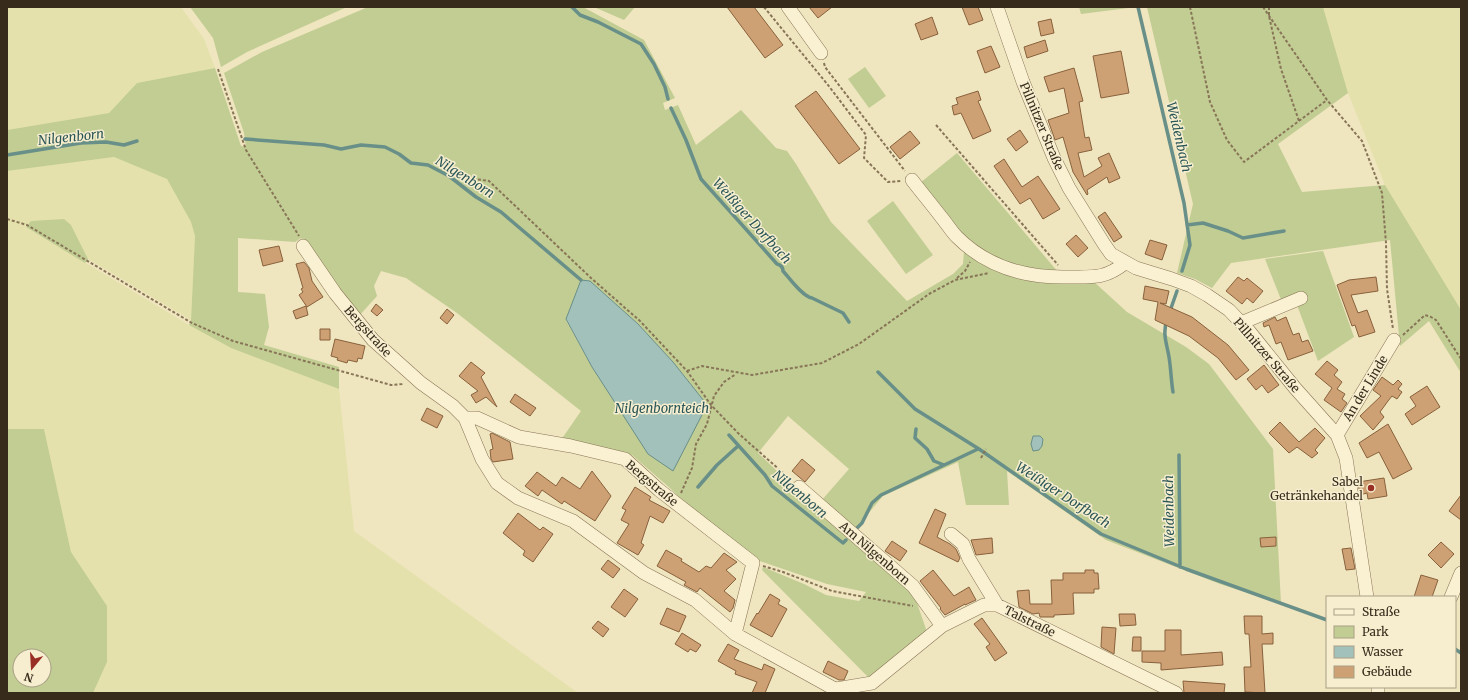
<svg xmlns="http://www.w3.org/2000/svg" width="1468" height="700" viewBox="0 0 1468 700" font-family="Merriweather,serif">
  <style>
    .farmland { fill: #e5e1ac }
    .green { fill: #c1cd93; fill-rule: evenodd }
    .water { fill: #a2c1ba; stroke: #698f89 }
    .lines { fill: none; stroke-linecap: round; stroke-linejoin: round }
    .stream { stroke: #698f89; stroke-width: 3.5 }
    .building { fill: #cea174; stroke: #88613c }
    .minor-casing { stroke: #887557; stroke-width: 14 }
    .path { stroke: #887557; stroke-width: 2; stroke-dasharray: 3 2; stroke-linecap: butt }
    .minor { stroke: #faf1d2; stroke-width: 13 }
    .poi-dot { fill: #992e25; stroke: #f6eecf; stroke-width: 1.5 }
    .labels { text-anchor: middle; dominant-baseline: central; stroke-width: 3; stroke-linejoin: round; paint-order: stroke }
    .street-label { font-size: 12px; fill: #372b1c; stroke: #f6eecf }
    .poi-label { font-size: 12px; fill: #372b1c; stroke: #f6eecf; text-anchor: end }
    .water-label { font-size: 13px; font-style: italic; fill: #2b5657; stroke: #f6eecf }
  </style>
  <rect width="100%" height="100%" fill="#efe5bf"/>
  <path class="farmland" d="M7,7H181L204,39L215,68L137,83L109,113L7,130Z
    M1323,7H1461V310L1385,185L1348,93Z
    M114,157L167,179L191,222L195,236L191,320L88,259L71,225L31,221L26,227L189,325L231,348L339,389L354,531L578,693H93L107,662V606L71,552L44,429H7V171Z"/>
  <path class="green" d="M190,7H347L247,52L221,67L213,38Z
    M368,7H583L644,40L675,98L663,103L665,110L678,105L696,145L741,110L776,148L787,151L796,164L831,222L907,301L953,274L963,264L964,251L981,262L1093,281L1127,312L1186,347L1209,364L1273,449L1281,604L1220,584L1106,540L1007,471L1009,505H966L958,462L883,496L855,529L821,501L849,469L788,416L758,453L798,491L907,586L917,603L927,632L870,679L762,570L763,567L804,584L826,595L859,601L866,592L827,584L754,559L686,504L671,489L632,455L561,440L581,411L457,313L406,278L381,271L374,286L377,296L358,317L301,238L295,242L238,238V292L265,294L269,327L264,345L339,367V389L231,348L189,325L191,320L195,236L191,222L167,179L114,157L7,171V130L109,113L137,83L215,68L241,146L246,147L244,133L224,73L262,52ZM590,281L638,324L673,362L704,401L703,413L695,427L649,454L592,367L566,320Z
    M594,7H635L624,20Z
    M1079,7H1136L1081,14Z
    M1147,7H1323L1348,93L1278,144L1302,192L1385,185L1461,310V373L1429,321L1400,346L1390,240L1231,263L1212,288L1195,279L1177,273L1193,204Z
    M865,67L886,96L869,108L848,79Z
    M957,153L1058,272C1042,271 1025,270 1009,265C968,253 945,215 920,183Z
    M893,201L933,255L906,274L867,221Z
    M64,219L71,225L88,259L85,263L26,227L31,221Z
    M1323,251L1354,337L1318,361L1297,305L1282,302L1265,259Z
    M7,429H44L71,552L107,606V662L93,693H7ZM20,656H44V680H20Z"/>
  <path class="water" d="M581,280L590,281L638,324L673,362L704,401L703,413L673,471L648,454L592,367L566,319Z
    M1033,436H1040L1043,439L1042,446L1039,450L1033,451L1031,444Z"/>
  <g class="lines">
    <path class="stream" d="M572,7L580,15L598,22L641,44L654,64L665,87L668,99
      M1138,7L1184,203L1190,245L1182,271
      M671,108L686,140L701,179L777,264C781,265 783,267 783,271C790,279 803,297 812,298L843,313L849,322
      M245,139L324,145L341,149L361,145L385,147L399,154L411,163L428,165L449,176L476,197L501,212L581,280
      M7,155L81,143L106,142L124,145L137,141
      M1187,225L1203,223L1228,231L1243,238L1284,231
      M1170,311L1177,291
      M1167,320C1162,334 1167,344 1169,357C1171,369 1171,380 1173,392
      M878,372L915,409L979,449L1101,534L1186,569L1327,620
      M916,429L915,438L927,449L934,461L944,465
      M729,435L765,475L772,486L843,543L846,540
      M1179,455L1180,567
      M698,487L717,465L738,446
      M856,529L862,523L872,503L881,495L978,449
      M1455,649L1461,653"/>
  </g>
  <path class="building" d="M727,7H754L783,45L765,58Z
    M809,7H832L818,18Z
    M962,7H978L983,20L969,25Z
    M932,17L938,34L921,40L915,24Z
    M1051,19L1054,33L1041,36L1038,22Z
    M1045,40L1048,51L1027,58L1024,47Z
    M991,46L1000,67L985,73L977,51Z
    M1121,51L1129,93L1101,98L1093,56Z
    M1074,68L1083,101L1079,102L1085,138L1089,137L1092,150L1078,153L1084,177L1102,166L1098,158L1109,153L1120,178L1109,183L1107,177L1087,190L1088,194L1087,195L1073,172L1063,137L1055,140L1048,120L1069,113L1064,88L1049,92L1044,77Z
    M816,91L860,149L839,164L795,106Z
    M978,91L981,100L978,101L991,131L973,139L961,113L954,115L952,106L958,104L956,98Z
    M1020,130L1028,142L1016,151L1007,139Z
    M910,131L920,143L900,159L890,147Z
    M1004,159L1022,187L1038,176L1060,209L1043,219L1030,198L1020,204L994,166Z
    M1105,212L1122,237L1114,242L1098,217Z
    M1076,235L1088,248L1078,257L1066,244Z
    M1150,240L1167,245L1162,260L1145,254Z
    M279,246L283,261L263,266L259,250Z
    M304,262L309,268L312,281L323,297L307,307L299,295L303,292L301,289L303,288L296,264Z
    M1238,277L1244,281L1247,278L1263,291L1253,303L1247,298L1242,304L1226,291Z
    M1376,277L1378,291L1351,295L1358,313L1367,310L1375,332L1359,337L1355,325L1352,326L1337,285L1349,280Z
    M1145,286L1169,291L1166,304L1160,303L1192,317L1228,345L1249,370L1236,380L1218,358L1189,336L1155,320L1158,302L1143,299Z
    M376,304L383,310L377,316L371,311Z
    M306,306L308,315L296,319L293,311Z
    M447,309L454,315L447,324L440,318Z
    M1275,317L1277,321L1286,317L1293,335L1299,333L1302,342L1308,340L1313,351L1288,360L1281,342L1276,344L1269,325L1264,327L1263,323Z
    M320,329H330V340H320Z
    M335,339L365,346L362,359L358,358L357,362L348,360L347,363L337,360L338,358L331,356Z
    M1327,361L1338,370L1334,375L1342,382L1337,389L1345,394L1342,399L1347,403L1341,412L1324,400L1332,388L1315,374Z
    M471,362L485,373L481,377L497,407L486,397L476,403L471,395L478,391L459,376Z
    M1264,365L1279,385L1268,393L1262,385L1256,390L1247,379Z
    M1382,377L1393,385L1398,380L1402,384L1398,389L1402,392L1397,399L1392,396L1388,401L1380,412L1384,417L1373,430L1360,416L1381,396L1373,390Z
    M1427,386L1440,407L1412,425L1405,414L1416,406L1410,397Z
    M515,394L536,408L530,416L510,402Z
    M427,408L443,416L437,428L421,420Z
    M1280,422L1299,442L1315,428L1325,438L1315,450L1318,453L1312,458L1297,447L1289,453L1269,433Z
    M1388,424L1412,469L1393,479L1379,452L1367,458L1359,443Z
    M492,433L510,442L513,459L493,462L491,459L490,450L493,449L490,434Z
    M802,459L815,470L805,482L792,471Z
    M592,471L611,496L595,521L564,501L562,504L542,490L538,496L525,486L537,472L556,486L562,477L580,489Z
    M1384,478L1387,496L1368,499L1367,493L1360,495L1358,482Z
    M635,487L651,497L649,500L670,511L663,523L650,516L641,543L644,545L638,555L617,543L629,524L621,520L626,510L622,508Z
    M1461,495V520L1449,511Z
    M935,509L946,514L937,537L950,544L956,549L960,558L958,562L919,543Z
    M518,513L540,530L543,527L553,534L533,562L523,555L525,551L503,533Z
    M1276,537V546L1261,547L1260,538Z
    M992,538L993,553L976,555L971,540Z
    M892,541L907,551L900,561L885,551Z
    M1441,542L1454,554L1441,568L1428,555Z
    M1351,548L1355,569L1346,570L1342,549Z
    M666,550L682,559L681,561L699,572L706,566L711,568L724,553L737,562L726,570L736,579L724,591L735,600L733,608L730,612L700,588L697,592L684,585L686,582L657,566Z
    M608,560L620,569L613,578L601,569Z
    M933,570L954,596L969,587L976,600L965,605V604L945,615L940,609L941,608L920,581Z
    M1085,570H1094V573H1098L1099,589H1094V593H1073L1074,614L1054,615V617H1040L1039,613L1033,614L1019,607L1017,591L1029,590L1030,604H1052L1051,580H1063V573H1085Z
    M1421,575L1438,580L1432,597H1414Z
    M624,589L638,599L625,617L611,607Z
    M770,594L780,600L778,604L787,609L772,637L750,625L757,613L758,614Z
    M667,608L686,616L679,632L660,624Z
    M1119,614H1135L1136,625L1120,626Z
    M1244,616H1262V634L1273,633V644H1262L1265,693L1245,692L1244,667H1251L1249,634H1245Z
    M982,618L1007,653L995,661L986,647L990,644L974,624Z
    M598,621L609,629L603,637L592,628Z
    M1102,627L1116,628L1114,654L1101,647Z
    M1165,630H1181V655L1222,652L1223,665L1161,670V663L1142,662V651H1165Z
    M682,633L701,645L696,652L690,649L688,652L675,644Z
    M1133,637H1141V651H1132Z
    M728,644L739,650L734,659L762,670L764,664L775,669L765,693H752L757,682L735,674L736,671L718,661Z
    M828,661L848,671L844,680H839L823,672Z
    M1183,681L1225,684L1224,693H1184Z"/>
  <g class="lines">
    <defs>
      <path id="minor" d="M788,7L821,53
        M997,7L1023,82L1054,158L1069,188L1104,244L1111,254L1136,268L1172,279L1191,286L1207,295L1229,310L1249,331L1295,388L1337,435L1346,458L1367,597
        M912,180C922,193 932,205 942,218C947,224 952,232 957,237C988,268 1026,278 1068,277C1093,277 1105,279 1125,263
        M303,246L335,293L373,340L421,383L453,406L465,418L482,459L497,483L518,498L573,521L644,573L695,600L735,634L842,693
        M1241,323L1301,298
        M465,418H477L519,437L571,446L625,459L659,490L753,563L735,634
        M1337,435L1394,340
        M799,487L913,586L942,626
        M951,534L963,544L969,559L997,605
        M1451,597L1461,573
        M1378,687V693
        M836,689L872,683L942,626L984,605H997L1176,693"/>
    </defs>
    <use href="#minor" class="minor-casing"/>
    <path class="path" d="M764,7L828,85L866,135L864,158L888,182L901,181
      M1190,7L1210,102L1227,140L1244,162L1327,100
      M1263,7L1327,100L1362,141L1382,193L1386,243L1387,289L1393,329
      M1269,7V16L1281,69L1299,121
      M824,63L825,67L905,171
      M218,69L246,150L299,236
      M936,125L1058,265
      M468,179H475L489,181L591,278L640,321L687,371L711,405L738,433L791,480
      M7,219L27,225L192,323L233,341L391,385L404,384
      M957,278L965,271L970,262
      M1403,335L1425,315L1431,317L1436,320L1461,359
      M687,371L702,366L752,375L822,363L859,344L929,294L955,280L989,273
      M981,458L986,449
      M681,493L692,468L696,444L707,424L714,396L724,382L736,374
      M763,566L783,572L832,591L913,606"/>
    <use href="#minor" class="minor"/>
  </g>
  <circle class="poi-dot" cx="1371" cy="488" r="4"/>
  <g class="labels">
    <g class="street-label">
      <text transform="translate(1042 126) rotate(67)">Pillnitzer Straße</text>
      <text transform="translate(368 331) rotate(48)">Bergstraße</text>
      <text transform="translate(1267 355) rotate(49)">Pillnitzer Straße</text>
      <text transform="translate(1365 388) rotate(-59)">An der Linde</text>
      <text transform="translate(652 483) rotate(40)">Bergstraße</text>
      <text transform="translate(875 553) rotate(41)">Am Nilgenborn</text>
      <text transform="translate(1030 621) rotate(26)">Talstraße</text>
    </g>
    <g class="poi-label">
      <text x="1363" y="481">Sabel<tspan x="1363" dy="14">Getränkehandel</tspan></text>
    </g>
    <g class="water-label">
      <text transform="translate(71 137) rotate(-6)">Nilgenborn</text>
      <text transform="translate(1179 137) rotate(77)">Weidenbach</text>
      <text transform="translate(465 177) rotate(32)">Nilgenborn</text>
      <text transform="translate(752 221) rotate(48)">Weißiger Dorfbach</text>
      <text x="662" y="408">Nilgenbornteich</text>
      <text transform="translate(800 494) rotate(40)">Nilgenborn</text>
      <text transform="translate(1063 495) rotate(33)">Weißiger Dorfbach</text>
      <text transform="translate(1169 511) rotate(-91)">Weidenbach</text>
    </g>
  </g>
  <rect width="1468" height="700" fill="none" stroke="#372b1c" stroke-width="16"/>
  <rect x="1326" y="596" width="130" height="92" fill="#f6eecf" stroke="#aaa087"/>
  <rect x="1334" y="609" width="20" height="6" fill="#faf1d2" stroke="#aaa087"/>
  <text x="1362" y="616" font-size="12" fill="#372b1c">Straße</text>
  <rect x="1334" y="626" width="20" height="12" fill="#c1cd93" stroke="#aaa087"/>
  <text x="1362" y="636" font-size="12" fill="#372b1c">Park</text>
  <rect x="1334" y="646" width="20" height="12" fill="#a2c1ba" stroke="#aaa087"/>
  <text x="1362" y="656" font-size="12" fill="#372b1c">Wasser</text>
  <rect x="1334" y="666" width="20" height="12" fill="#cea174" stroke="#aaa087"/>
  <text x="1362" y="676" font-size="12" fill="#372b1c">Gebäude</text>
  <g transform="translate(32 668) rotate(198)"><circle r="19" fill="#f6eecf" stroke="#aaa087"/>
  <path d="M0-3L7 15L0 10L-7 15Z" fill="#992e25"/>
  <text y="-6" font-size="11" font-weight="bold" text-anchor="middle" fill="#372b1c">N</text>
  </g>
</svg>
